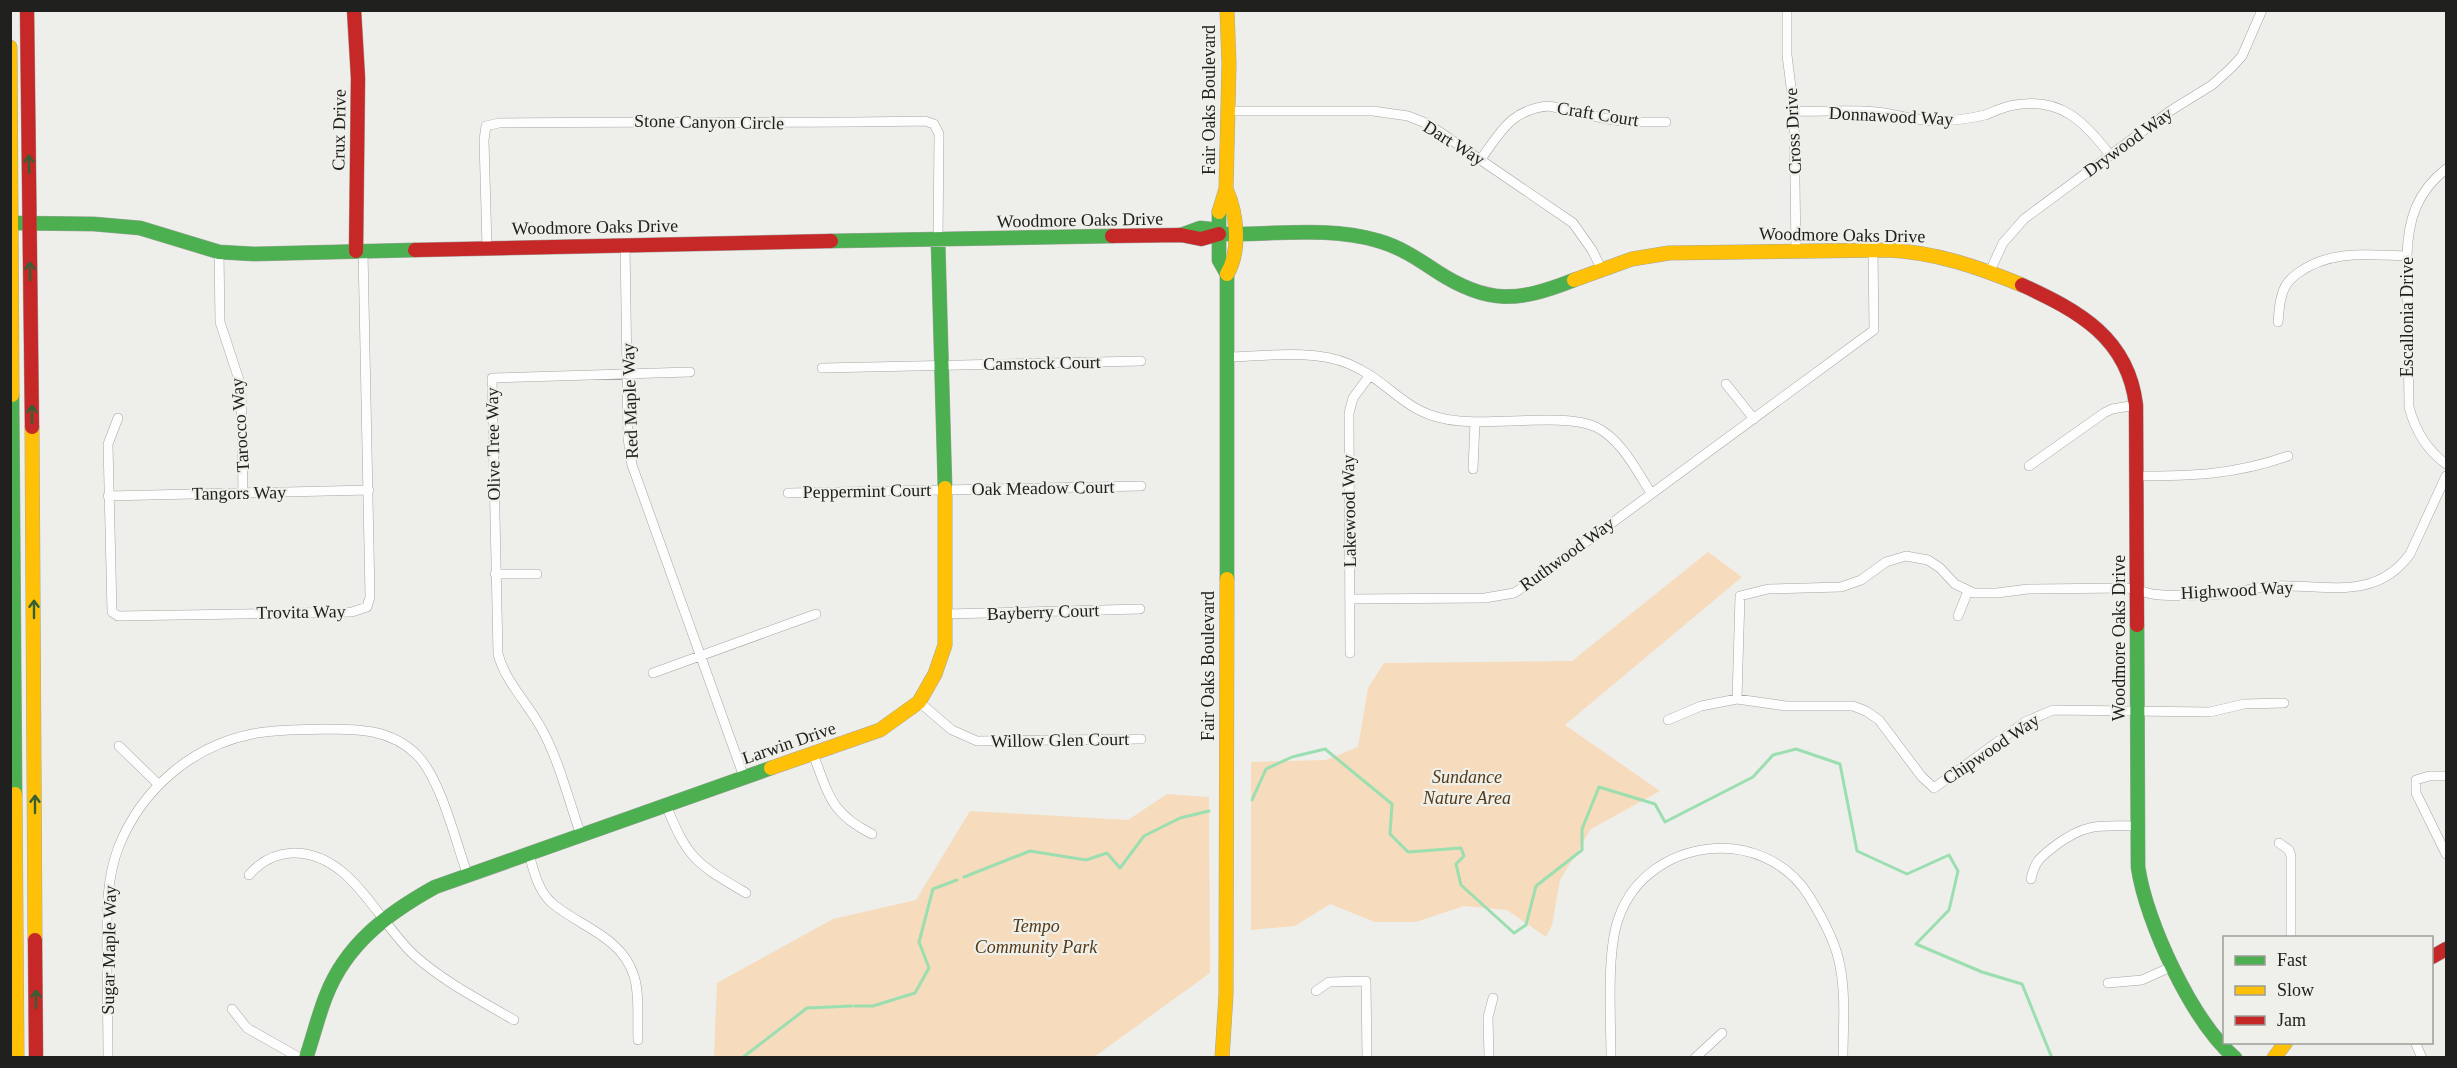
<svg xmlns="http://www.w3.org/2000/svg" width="2457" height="1068" viewBox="0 0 2457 1068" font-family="Georgia,serif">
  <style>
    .green { fill: #f6dbbd }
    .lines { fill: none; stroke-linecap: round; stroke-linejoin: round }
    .stream { stroke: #9bdeb0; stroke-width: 3 }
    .street-casing { stroke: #a5a5a3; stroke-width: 10 }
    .fast-casing { stroke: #a5a5a3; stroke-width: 15 }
    .slow-casing { stroke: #a5a5a3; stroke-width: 15 }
    .jam-casing { stroke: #a5a5a3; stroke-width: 15 }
    .street { stroke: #fcfdfc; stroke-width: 9 }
    .fast { stroke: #4caf50; stroke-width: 14 }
    .slow { stroke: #ffc107; stroke-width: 14 }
    .jam { stroke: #c62828; stroke-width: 14 }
    .oneway { stroke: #346034 }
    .labels { text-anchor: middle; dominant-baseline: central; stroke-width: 4.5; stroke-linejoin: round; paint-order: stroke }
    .street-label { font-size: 18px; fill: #20201e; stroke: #eff0ea }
    .park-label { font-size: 18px; font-style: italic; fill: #563917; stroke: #eff0ea }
  </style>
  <rect width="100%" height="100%" fill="#eeefeb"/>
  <path class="green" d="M1708,552L1742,577L1565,725L1660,791L1591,829L1560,880L1552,925L1546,937L1507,910L1464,906L1416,922H1375L1330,904L1295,926L1251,930V762L1326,760L1358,747L1368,688L1384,663L1572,661Z
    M1167,794L1209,797L1210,973L1094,1057H714L717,983L833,919L916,900L970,811L1128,820Z"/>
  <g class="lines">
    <path class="stream" d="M1252,800L1266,769L1292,757L1325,749L1392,804L1390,834L1408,852L1461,848L1464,856L1456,864L1461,885L1514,933L1526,925L1536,886L1582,850V829L1599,787L1655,804L1665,822L1753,777L1773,755L1796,749L1840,764L1857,851L1907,874L1949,855L1958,871L1949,910L1916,944L1982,972L2022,984L2052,1058
      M964,877L1030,851L1086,860L1107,853L1120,868L1144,836L1180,818L1209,811
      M855,1006H873L915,993L929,968L919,942L933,889L957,880
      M742,1058L807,1008L852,1006"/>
    <defs>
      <path id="street" d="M1787,10V55L1794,111L1796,252
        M1229,111H1373L1408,116L1428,124L1573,223L1592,250L1601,268
        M1794,111C1821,112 1850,109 1877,112C1896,114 1916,121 1935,121C1952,121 1968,119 1985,115C1995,111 2005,106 2015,105C2061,97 2085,122 2110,155
        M1481,159C1501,131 1512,109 1549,106L1607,119L1629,122H1666
        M2446,169C2417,192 2408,219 2407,256L2409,407C2415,430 2427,450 2446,464
        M625,244L628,438L632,465L744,777
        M487,247L484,140L486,126L499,123C641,121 783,124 925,121L934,124L939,134L938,241
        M219,252L220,322L241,386L243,493
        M1990,271L2003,243L2024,219L2170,111L2212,85L2231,68L2242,56L2262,10
        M2278,322C2279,314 2279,303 2282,295C2284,286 2291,278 2298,273C2331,249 2369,255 2407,256
        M1227,357C1264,356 1315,349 1349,364C1394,383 1404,417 1460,421C1496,425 1567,413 1596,427C1622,440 1636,470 1651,493
        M822,368L1141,361
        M1726,384L1754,419
        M118,418L108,444L112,612L118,616L352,612L367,607L370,597L363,251
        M2029,466L2104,413L2112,409L2136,405
        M1473,469L1475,422
        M2136,476C2192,476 2234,475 2288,456
        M788,493L1141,486
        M108,496L369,490
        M495,574H537
        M1350,599L1485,598L1514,593L1533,581L1874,330L1873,250
        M946,614L1140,609
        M1958,616L1968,591
        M1350,653L1349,413L1353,398L1370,375
        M653,673L816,614
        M1737,699L1740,596L1768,589L1841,587L1861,580L1886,562L1906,556L1928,560L1940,568L1955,584L1974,593H1997L2028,589L2125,588C2136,588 2142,592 2152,594C2170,597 2202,595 2221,594C2239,593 2257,586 2275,586C2326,584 2375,602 2410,554L2446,476
        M919,702L952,730L977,741L1141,739
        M1668,720L1701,706L1737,699L1786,706H1853L1866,711L1879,720L1922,777L1934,788L2025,722L2053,710L2210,712L2244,704L2284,703
        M119,746L158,784
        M813,754C829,795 830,813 872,834
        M2446,776H2429L2416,780V793L2446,854
        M666,805C688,860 697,864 746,893
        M581,835C568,799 559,759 540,726C526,701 505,681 498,654L492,378L690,372
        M2279,843L2289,850L2291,856V938
        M529,854C534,872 538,891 553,904C581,927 622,937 634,976C640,995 637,1020 638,1040
        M249,875C260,862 275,854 292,853C350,851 377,921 414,955C444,982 480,1000 514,1020
        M2031,879C2035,860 2041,857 2056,845C2087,822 2101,826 2138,826
        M2108,983L2142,980L2173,966
        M1316,991L1329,982L1366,981L1367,1058
        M232,1009L247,1028L300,1058
        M2415,1042L2422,1058
        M108,1058C108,1024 107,991 107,958C107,920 105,881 119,846C142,789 192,746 252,734C276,729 300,730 324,729C359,729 391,729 417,755C441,779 456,843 468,876
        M1489,1058L1488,1017L1493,998
        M1611,1058C1611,1019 1606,951 1619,917C1648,837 1763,823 1809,896C1822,917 1836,942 1840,966C1846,996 1843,1028 1843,1058
        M1695,1058L1722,1033"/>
      <path id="fast" d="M1219,212V260L1227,274V579
        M12,223L94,224L140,228L219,252L254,254L415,250
        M1181,235L1200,228L1210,229L1219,234C1272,235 1328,226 1379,241C1400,247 1418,259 1436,271C1488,305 1518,302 1574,280
        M831,241L1112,236
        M938,241L945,488
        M12,395L15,794
        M2137,625L2138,867C2146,922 2192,1021 2235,1058
        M306,1058C313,1038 318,1016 326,996C346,944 388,913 435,887L771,768"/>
      <path id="slow" d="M10,47L12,395
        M1226,189C1237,213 1241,251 1227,274
        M1219,212L1226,189L1229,64L1227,10
        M1574,280L1632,259L1669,253L1887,250C1935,252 1978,267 2022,285
        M32,427L35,940
        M771,768L880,730L919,702L935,674L945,645V488
        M15,794L17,1058
        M1222,1058L1226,995L1227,579
        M2274,1058L2286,1042"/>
      <path id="jam" d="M27,10L32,427
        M354,10L358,78L356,251
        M1112,236L1181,235L1201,239L1219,234
        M415,250L831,241
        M2022,285C2079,311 2128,338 2136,405L2137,625
        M35,940L36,1058
        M2432,957L2446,949"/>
    </defs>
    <use href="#street" class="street-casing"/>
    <use href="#fast" class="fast-casing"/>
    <use href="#slow" class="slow-casing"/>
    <use href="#jam" class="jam-casing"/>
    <use href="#street" class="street"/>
    <use href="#fast" class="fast"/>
    <use href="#slow" class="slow"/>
    <use href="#jam" class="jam"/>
  </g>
  <defs><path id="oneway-shaft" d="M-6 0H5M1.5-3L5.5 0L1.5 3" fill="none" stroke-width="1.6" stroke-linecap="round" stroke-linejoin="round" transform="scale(1.5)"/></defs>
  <g class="oneway">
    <use href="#oneway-shaft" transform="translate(29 164) rotate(-91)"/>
    <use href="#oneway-shaft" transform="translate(30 271) rotate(-91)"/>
    <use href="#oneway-shaft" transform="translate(32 414) rotate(-90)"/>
    <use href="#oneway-shaft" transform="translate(34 609) rotate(-90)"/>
    <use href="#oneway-shaft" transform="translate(35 804) rotate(-90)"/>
    <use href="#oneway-shaft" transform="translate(36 999) rotate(-90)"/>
  </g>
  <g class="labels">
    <g class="street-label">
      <text transform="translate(1209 100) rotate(-90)">Fair Oaks Boulevard</text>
      <text transform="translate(1598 114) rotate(9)">Craft Court</text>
      <text transform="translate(1891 116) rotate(3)">Donnawood Way</text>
      <text transform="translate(709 122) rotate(1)">Stone Canyon Circle</text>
      <text transform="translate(339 130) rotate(-89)">Crux Drive</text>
      <text transform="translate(1793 131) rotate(-93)">Cross Drive</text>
      <text transform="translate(2128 142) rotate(-36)">Drywood Way</text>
      <text transform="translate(1454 143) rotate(32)">Dart Way</text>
      <text transform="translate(1080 220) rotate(-1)">Woodmore Oaks Drive</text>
      <text transform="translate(595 227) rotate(-1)">Woodmore Oaks Drive</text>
      <text transform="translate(1842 235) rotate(1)">Woodmore Oaks Drive</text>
      <text transform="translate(2407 317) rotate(-90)">Escallonia Drive</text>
      <text transform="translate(1042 363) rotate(-1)">Camstock Court</text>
      <text transform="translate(630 401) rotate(-92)">Red Maple Way</text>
      <text transform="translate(240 425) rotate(-94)">Tarocco Way</text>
      <text transform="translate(493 444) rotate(-91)">Olive Tree Way</text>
      <text transform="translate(1043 488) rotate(-1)">Oak Meadow Court</text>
      <text transform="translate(867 491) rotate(-1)">Peppermint Court</text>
      <text transform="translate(239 493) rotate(-1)">Tangors Way</text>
      <text transform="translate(1349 511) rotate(-91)">Lakewood Way</text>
      <text transform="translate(1567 554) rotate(-36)">Ruthwood Way</text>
      <text transform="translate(2237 590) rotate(-3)">Highwood Way</text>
      <text transform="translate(301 612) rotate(-1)">Trovita Way</text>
      <text transform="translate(1043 612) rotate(-2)">Bayberry Court</text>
      <text transform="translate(2119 638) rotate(-90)">Woodmore Oaks Drive</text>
      <text transform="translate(1208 666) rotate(-90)">Fair Oaks Boulevard</text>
      <text transform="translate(1060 740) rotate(-1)">Willow Glen Court</text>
      <text transform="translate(789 743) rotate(-19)">Larwin Drive</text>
      <text transform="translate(1991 749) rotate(-34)">Chipwood Way</text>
      <text transform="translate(109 950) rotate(-89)">Sugar Maple Way</text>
    </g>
    <g class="park-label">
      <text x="1467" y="777">Sundance<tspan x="1467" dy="21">Nature Area</tspan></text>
      <text x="1036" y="926">Tempo<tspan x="1036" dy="21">Community Park</tspan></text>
    </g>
  </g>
  <rect width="2457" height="1068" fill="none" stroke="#20201e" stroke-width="24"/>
  <rect x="2223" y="936" width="210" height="108" fill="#eff0ea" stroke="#9c9d98" stroke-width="1.5"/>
  <rect x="2235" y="956" width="30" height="9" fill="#4caf50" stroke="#9c9d98" stroke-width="1.5"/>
  <text x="2277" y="966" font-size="18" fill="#20201e">Fast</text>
  <rect x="2235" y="986" width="30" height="9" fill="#ffc107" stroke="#9c9d98" stroke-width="1.5"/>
  <text x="2277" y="996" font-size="18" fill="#20201e">Slow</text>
  <rect x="2235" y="1016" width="30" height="9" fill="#c62828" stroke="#9c9d98" stroke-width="1.5"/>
  <text x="2277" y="1026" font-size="18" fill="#20201e">Jam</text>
</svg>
